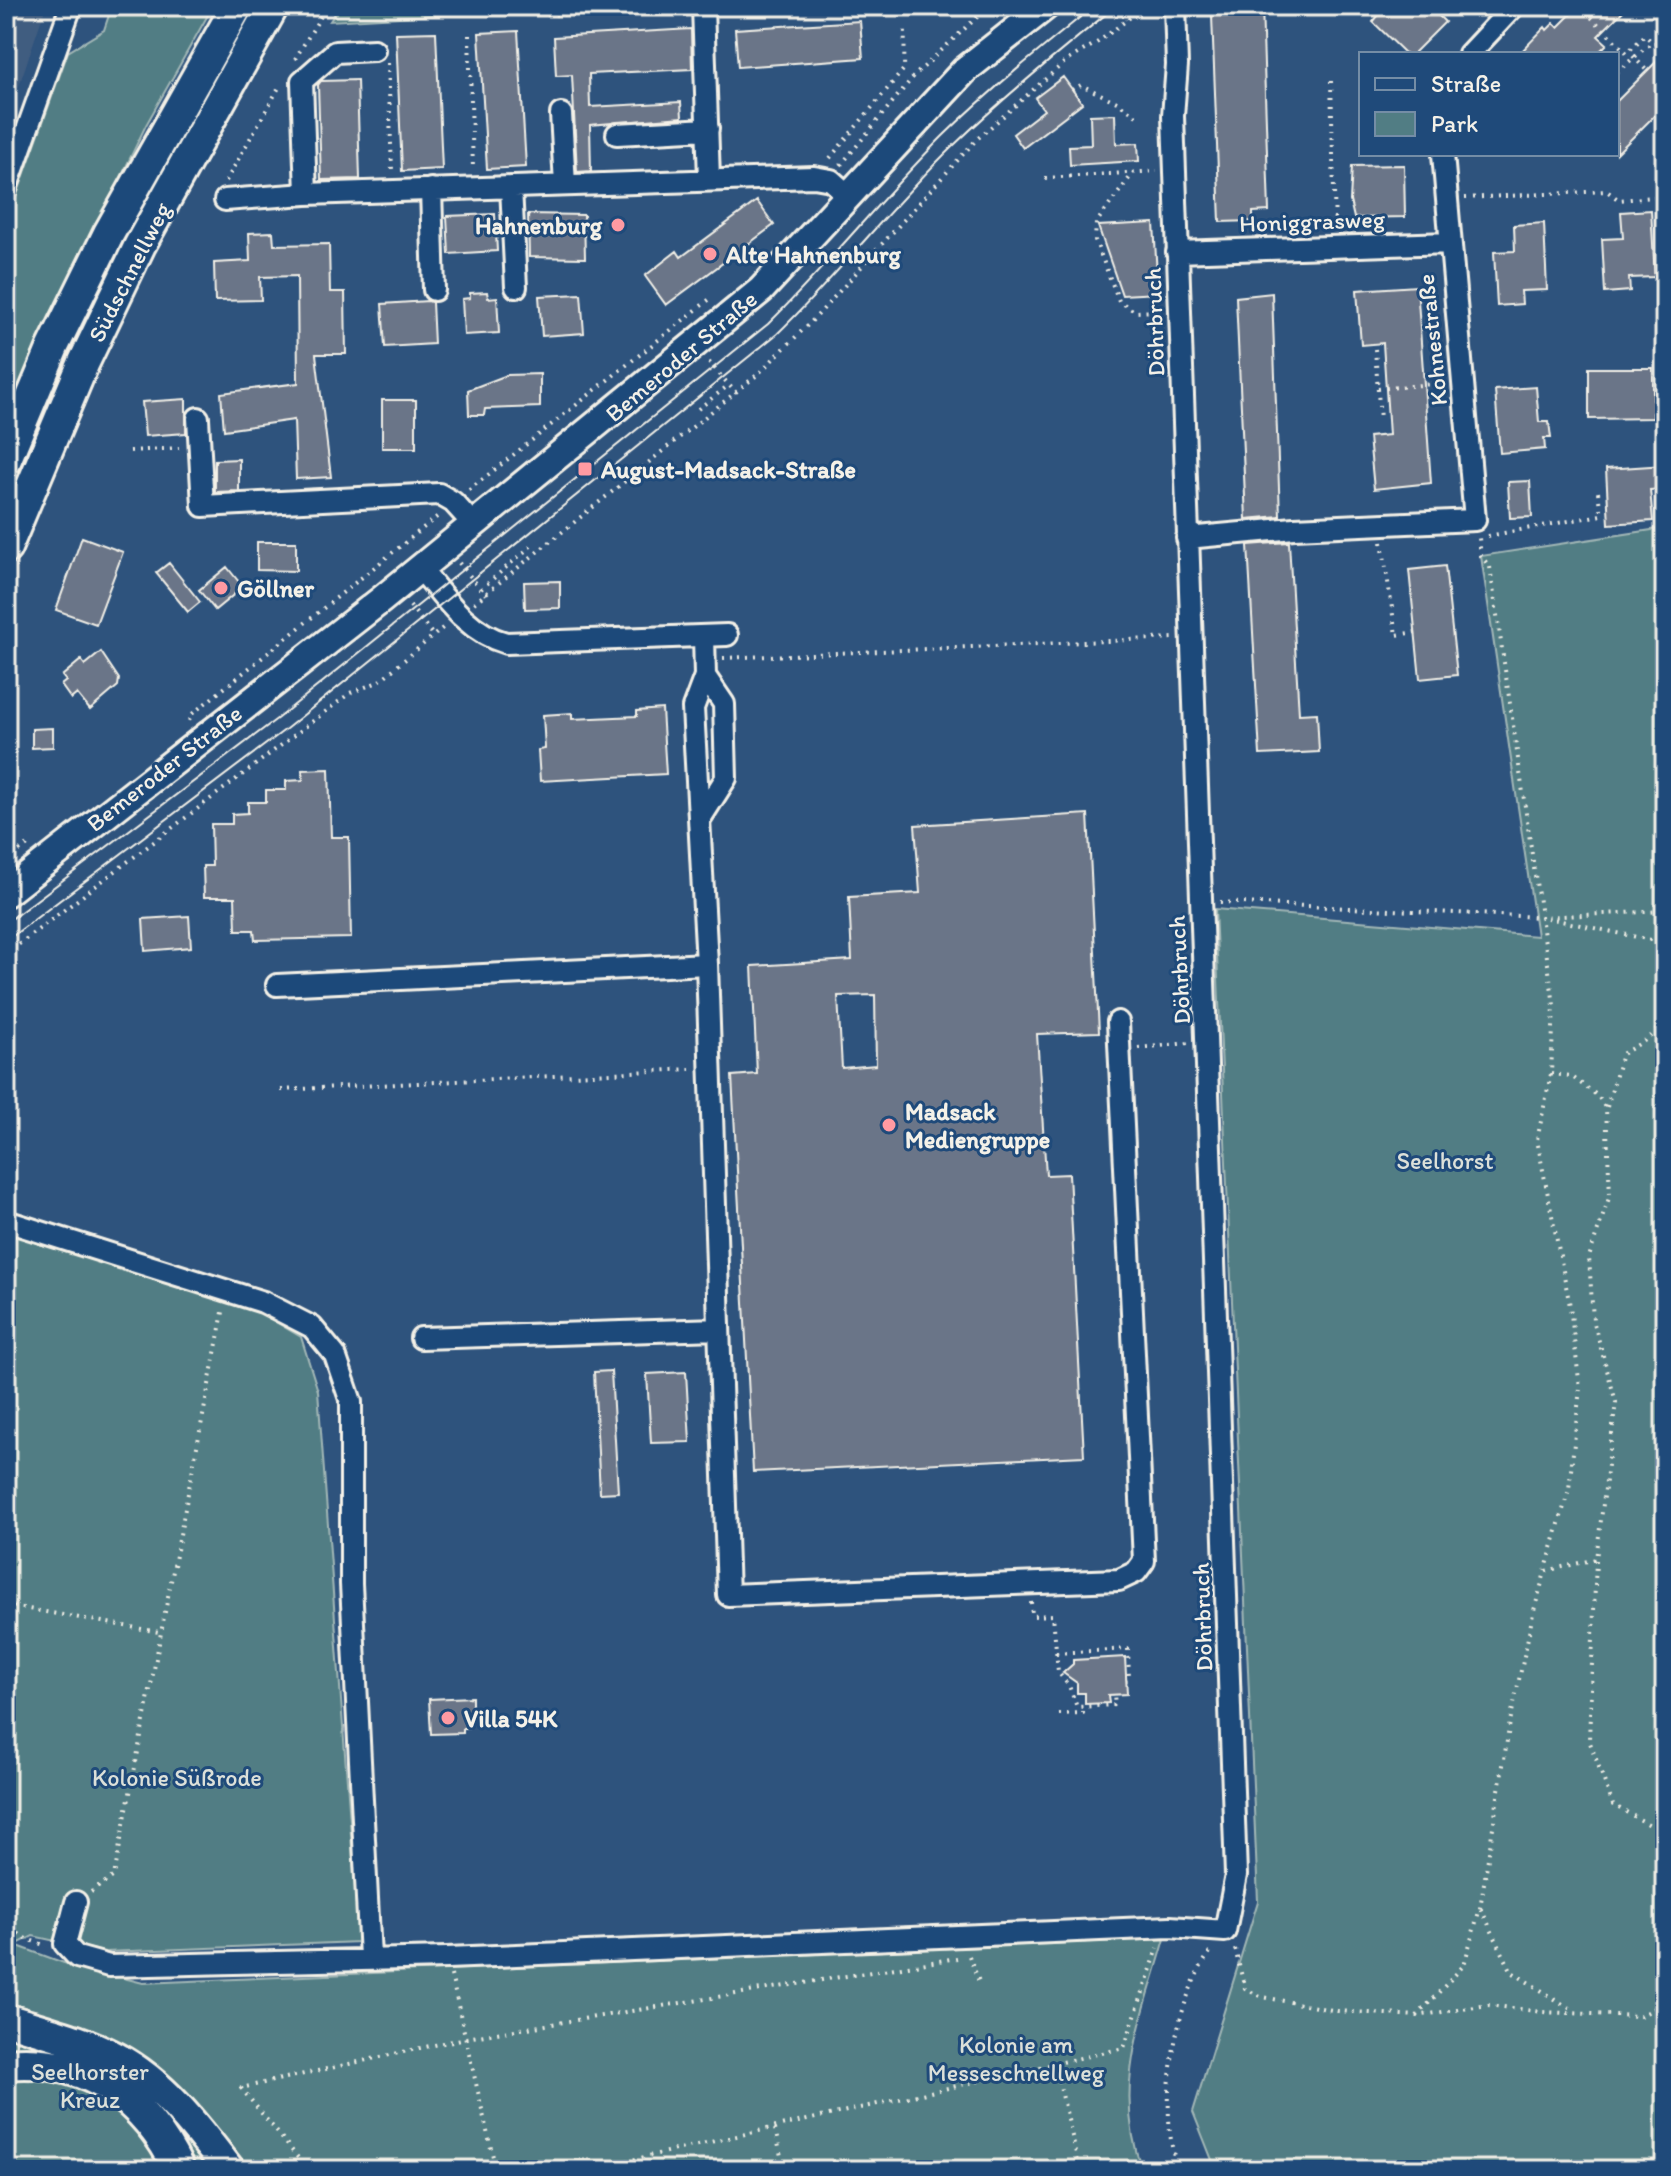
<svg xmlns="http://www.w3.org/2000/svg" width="1671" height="2176" viewBox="0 0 1671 2176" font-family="Itim,sans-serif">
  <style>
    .built { fill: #405d80 }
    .green { fill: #517d84; stroke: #a2b7b6; stroke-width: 2 }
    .building { fill: #6a7588; stroke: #f4f1e8; stroke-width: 2; fill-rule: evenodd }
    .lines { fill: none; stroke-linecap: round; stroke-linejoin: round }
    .minor-casing { stroke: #f4f1e8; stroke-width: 26 }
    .major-casing { stroke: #f4f1e8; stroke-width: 32 }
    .highway-casing { stroke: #f4f1e8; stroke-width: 36 }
    .path { stroke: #f4f1e8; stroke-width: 4; stroke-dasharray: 2 6; stroke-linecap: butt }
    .minor { stroke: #1f4a7a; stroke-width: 20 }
    .major { stroke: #1f4a7a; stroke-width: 26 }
    .highway { stroke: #1f4a7a; stroke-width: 30 }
    .tram { stroke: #f4f1e8; stroke-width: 2 }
    .poi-dot { fill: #ff9aa2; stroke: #1f4a7a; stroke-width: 3 }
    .labels { text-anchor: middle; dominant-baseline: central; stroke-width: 6; stroke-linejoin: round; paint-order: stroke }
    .street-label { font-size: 24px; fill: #f4f1e8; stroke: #1f4a7a }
    .poi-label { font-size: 24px; font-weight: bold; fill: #f4f1e8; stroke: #1f4a7a; text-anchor: start }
    .park-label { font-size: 24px; fill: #dce0d9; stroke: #1f4a7a }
  </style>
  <rect width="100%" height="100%" fill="#2e537d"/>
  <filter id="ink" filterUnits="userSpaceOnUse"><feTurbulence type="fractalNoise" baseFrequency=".0125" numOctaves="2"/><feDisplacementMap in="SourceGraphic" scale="16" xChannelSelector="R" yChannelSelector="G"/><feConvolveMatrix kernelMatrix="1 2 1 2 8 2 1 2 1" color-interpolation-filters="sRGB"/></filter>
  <g filter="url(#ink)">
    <path class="built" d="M6,6H46L6,124Z"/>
    <path class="green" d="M112,6H213L146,125L6,417V226L68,52L104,30Z
      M340,6H593L330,21Z
      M1665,528V2170H1216L1193,2112L1258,1901L1215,909L1537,936L1481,556Z
      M6,1229L257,1311L301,1337L318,1391L359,1942L105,1952L33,1936L15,1945L64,1963L143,1983L1165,1939C1142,2019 1112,2087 1142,2170H6Z"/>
    <path class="building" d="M1225,6H1262L1269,211L1253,212V221L1220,222L1212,16Z
      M1386,6H1429L1445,22L1413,54H1406L1373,22Z
      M1579,6H1628L1598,36L1607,44L1597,54H1519L1545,27L1547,30L1554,23L1558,27Z
      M860,21L863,58L738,67L735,29Z
      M691,29L692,69L589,74L590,107L681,102L682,117L590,125L591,171L577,172L572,75L556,76L554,37Z
      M518,31L526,167L487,169L479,33Z
      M436,32L442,169L402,171L396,33Z
      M1665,53V105L1617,153V101Z
      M1063,77L1082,103L1023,148L1013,134L1044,110L1035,98Z
      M357,80L360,179L321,180L318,85L321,81Z
      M1115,114L1116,144L1138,143L1139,161L1070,165L1069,146L1091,145L1090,115Z
      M1404,165L1405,217L1354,218L1350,201L1352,166Z
      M757,201L774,225L666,305L645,276L677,251L681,257Z
      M1651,210L1655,277L1629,278L1630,291L1605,293L1602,239L1623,238L1621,212Z
      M495,214L497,251L449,254L447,216Z
      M528,214L584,215L585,258L529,257Z
      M1154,223L1158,293L1122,295L1098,226Z
      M1544,223L1547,290L1521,291L1522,304L1497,306L1494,252L1515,251L1514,225Z
      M273,232L274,245L329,244L330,292H345L346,354H316L331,477L296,479L294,420L224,430L221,393L298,383L297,276L260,277L261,300L215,301L214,263L250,261L249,233Z
      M1417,286L1431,483L1374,489L1369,437L1389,435L1383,343L1361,345L1357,290Z
      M487,292L488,298L497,297L499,333L464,335L462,299L470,298V293Z
      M1272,293L1280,516L1246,519L1236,297Z
      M581,294L584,333L542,336L539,296Z
      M428,301L432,302L434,344L385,347L382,304Z
      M1589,368H1653V418L1589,419Z
      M540,374V407L485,409L484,415H469L468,390L507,375Z
      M1536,387L1539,422H1549L1551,438H1544L1545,449L1500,453L1495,390Z
      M186,399V433L145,436L142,402Z
      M382,400H416V448H382Z
      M239,459V491L215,492V460Z
      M1665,465V489L1650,490L1653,521L1609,524L1606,469Z
      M1530,481L1532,517L1510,518L1508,482Z
      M82,537L123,552L96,624L56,610Z
      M257,542H296V571L257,570Z
      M1289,542L1299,714L1317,713L1319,752L1260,755L1248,545Z
      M169,563L200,602L188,612L156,573Z
      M1445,566L1457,675L1420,679L1409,570Z
      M227,567L243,587L215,610L199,590Z
      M560,581V608L525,609L524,582Z
      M101,652L119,679L118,686L90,710L77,694L71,699L61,685L66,681L62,676L81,660L85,665Z
      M662,709L666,774L540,781L538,750L545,749L543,715L572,713V719L637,716V711Z
      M53,728V747L32,748V729Z
      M329,769L331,837H349L351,938L255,940L254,930H236L235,897H204L203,866H212L211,824H232V814L248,813V802H266V790H286V781L303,780L302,770Z
      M1088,814L1099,1032L1037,1034L1046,1175L1069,1174L1084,1456L753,1472L732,1076L757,1074L752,966L852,960L849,897L920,893L915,825ZM875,995L876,1065L842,1068L838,996Z
      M189,916L191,947L145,951L143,919Z
      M611,1371L618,1492L600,1493L594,1372Z
      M686,1372L690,1442L651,1443L647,1374Z
      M1125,1657L1127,1694L1108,1695L1109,1703L1085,1704V1693H1077V1683L1063,1673L1073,1664V1660Z
      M472,1697V1713H467L468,1728H463V1733L431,1734L429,1699Z"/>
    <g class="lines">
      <defs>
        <path id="minor" d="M703,7L709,179
          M374,50L335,52L302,81L306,194L814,177L831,180L849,196
          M1469,54L1514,6
          M561,114L565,185
          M617,134L708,129
          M511,187L516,287
          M6,189L71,6
          M431,189L434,290
          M225,200L306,194
          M1177,252L1449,243
          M198,418L203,506L439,494L453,502L473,524
          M1187,538L1294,528L1475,520L1443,154
          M420,568C444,597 468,633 506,643L727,635
          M704,636L705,676L693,708L707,964L728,1595L1119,1580L1136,1572L1144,1561L1118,1022
          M700,819L726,778L724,704L705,676
          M277,985L707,964
          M6,1221L263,1302L312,1327L335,1355L351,1402V1584L370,1957
          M421,1338L719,1329
          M76,1902L65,1944L77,1957L109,1966L447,1958L1170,1927L1225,1931L1236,1875C1217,1288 1192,702 1173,116L1177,65L1175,6"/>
        <path id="major" d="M6,893L381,600L761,290L965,70L1046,6"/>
        <path id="highway" d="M6,459L53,347L109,233L237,6
          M6,548L84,362L140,245L273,6
          M6,2019C43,2031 82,2040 116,2058C163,2083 197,2128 229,2170
          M6,2064C86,2056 146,2099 179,2170"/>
      </defs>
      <use href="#minor" class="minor-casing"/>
      <use href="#major" class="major-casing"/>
      <use href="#highway" class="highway-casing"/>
      <path class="path" d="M1117,6L1127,19
        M1580,6L1627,53L1645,35L1653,43H1665
        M1365,10L1370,6
        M547,15L684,8
        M469,35L473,169
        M1633,56L1647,71
        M295,59L327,6
        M388,63L392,170
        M1617,72L1651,43
        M1331,81L1335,228
        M1072,90L1081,85L1117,102L1138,117
        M830,158L904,69L905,28
        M841,165L914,76L989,6
        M1134,172L1096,223L1095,240L1119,301L1136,312L1159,311
        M1045,178L1157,171
        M226,181L281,84
        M1465,198L1607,191L1619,200L1665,196
        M1375,349L1380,420
        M709,362L736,393
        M1378,389L1443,383
        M698,409L729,385
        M130,451L179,448
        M469,490L710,299
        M1488,536L1601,515L1598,492
        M1382,542L1396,635L1416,632
        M459,563L486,595
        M481,589L531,546
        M474,603L757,375L817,316L976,140L1066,61L1098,42L1145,6
        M410,606L433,635
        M723,658L1174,638
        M189,721L192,714L438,516
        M6,860L28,845
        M1220,902L1541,917L1665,911
        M1547,918L1665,943
        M6,954L350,693L378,682L445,626
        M1138,1048L1189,1043
        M1551,1074L1571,1076L1598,1096L1606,1109L1610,1195L1589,1257L1593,1320L1616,1402L1596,1559L1589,1740L1613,1805L1665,1833
        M281,1090L690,1069
        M1607,1107L1622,1054L1649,1038L1665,1021
        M1546,1571L1596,1559
        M1031,1602L1032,1616L1053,1615L1058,1672L1069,1686L1077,1707L1115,1705L1114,1694
        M6,1605L159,1632
        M1056,1653L1128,1649L1129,1679L1126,1680
        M1059,1714L1083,1713V1707
        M91,1892L114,1876L224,1307
        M1481,1909L1512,1972L1574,2011
        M6,1923L24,1938L47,1946
        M1235,1949L1245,1989L1263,1997L1337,2011L1417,2016L1488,2005L1542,2012L1640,2016L1665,2003
        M969,1956L980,1984
        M451,1975L496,2170
        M1417,2016L1464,1965L1480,1908L1510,1722L1533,1614L1569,1489L1580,1388L1570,1306L1537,1140L1551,1074L1554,1005L1490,567L1481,556L1479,538
        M1055,2065L1080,2170
        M775,2129L784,2170
        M308,2170L241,2088L466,2038L957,1958
        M587,2170L1124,2048L1158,1948
        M1178,2170C1157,2110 1173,2002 1211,1951"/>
      <use href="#minor" class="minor"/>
      <use href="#major" class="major"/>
      <use href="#highway" class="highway"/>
      <path class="tram" d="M6,923L278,718L768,324C829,264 882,197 942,137C990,90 1042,48 1094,6
        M6,941L286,729L777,334C839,274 891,206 953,146C1005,96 1061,51 1116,6"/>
    </g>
  </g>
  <g class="poi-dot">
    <circle cx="618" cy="225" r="8"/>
    <circle cx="710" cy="254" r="8"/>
    <rect x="577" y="461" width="16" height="16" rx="4"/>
    <circle cx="221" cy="588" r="8"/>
    <circle cx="889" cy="1125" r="8"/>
    <circle cx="448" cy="1718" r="8"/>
  </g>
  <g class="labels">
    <g class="street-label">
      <text transform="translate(1312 221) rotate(-2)">Honiggrasweg</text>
      <text transform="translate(129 272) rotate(-63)">Südschnellweg</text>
      <text transform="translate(1154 322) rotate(-92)">Döhrbruch</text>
      <text transform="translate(1432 340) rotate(-96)">Kohnestraße</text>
      <text transform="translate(681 356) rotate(-40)">Bemeroder Straße</text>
      <text transform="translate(164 768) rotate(-38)">Bemeroder Straße</text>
      <text transform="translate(1179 970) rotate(-93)">Döhrbruch</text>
      <text transform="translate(1202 1617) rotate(-92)">Döhrbruch</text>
    </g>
    <g class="poi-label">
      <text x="602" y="225" text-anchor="end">Hahnenburg</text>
      <text x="726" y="254">Alte Hahnenburg</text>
      <text x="601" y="469">August-Madsack-Straße</text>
      <text x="237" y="588">Göllner</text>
      <text x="905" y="1111">Madsack<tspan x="905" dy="28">Mediengruppe</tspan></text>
      <text x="464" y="1718">Villa 54K</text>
    </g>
    <g class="park-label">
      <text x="1445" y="1160">Seelhorst</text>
      <text x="177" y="1777">Kolonie Süßrode</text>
      <text x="1016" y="2044">Kolonie am<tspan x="1016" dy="28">Messeschnellweg</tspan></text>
      <text x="90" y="2071">Seelhorster<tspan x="90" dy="28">Kreuz</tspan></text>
    </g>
  </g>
  <rect width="1671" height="2176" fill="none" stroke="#1f4a7a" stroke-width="32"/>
  <rect x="16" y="16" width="1639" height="2144" fill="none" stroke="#f4f1e8" stroke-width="3" filter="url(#ink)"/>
  <rect x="1359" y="52" width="260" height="104" fill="#1f4a7a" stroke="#748da6" stroke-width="2"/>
  <rect x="1375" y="78" width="40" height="12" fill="#1f4a7a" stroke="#748da6" stroke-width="2"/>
  <text x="1431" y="92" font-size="24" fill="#f4f1e8">Straße</text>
  <rect x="1375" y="112" width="40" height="24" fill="#517d84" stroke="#748da6" stroke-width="2"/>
  <text x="1431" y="132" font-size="24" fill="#f4f1e8">Park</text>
</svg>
